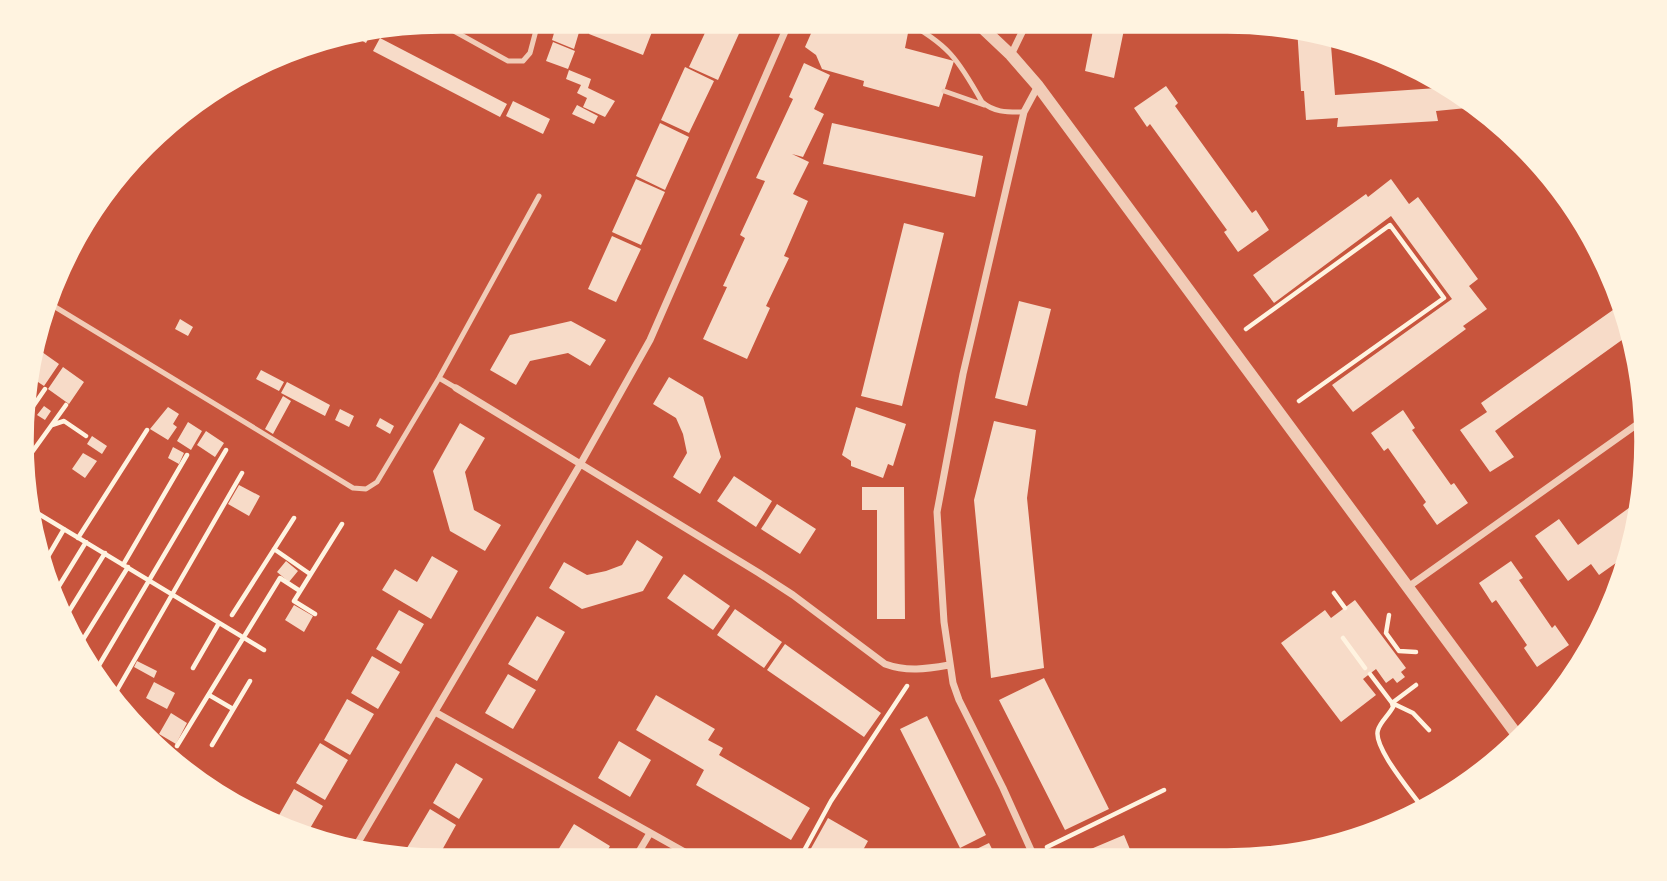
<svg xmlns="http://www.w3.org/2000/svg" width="1667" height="881" viewBox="0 0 1667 881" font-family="'Sofia Sans Condensed',sans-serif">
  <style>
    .building { fill: #f7dbc8 }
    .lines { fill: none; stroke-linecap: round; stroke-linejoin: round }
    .path { stroke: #fff3e0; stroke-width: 4.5 }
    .service { stroke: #f1ccb7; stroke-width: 5 }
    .minor { stroke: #f1ccb7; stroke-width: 7 }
    .tertiary { stroke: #f1ccb7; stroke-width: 12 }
    .rim { fill: none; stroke: #fff3e0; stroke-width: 3.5 }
  </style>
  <rect width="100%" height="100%" fill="#c8553d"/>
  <path class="building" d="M558,19H583L574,49L552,40Z
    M594,19H657L643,55L589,34Z
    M669,19L688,20L682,31L667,24Z
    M711,20H726L742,27L718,80L689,67Z
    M817,20H871L881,22V24L908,33L905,48L954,61L939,107L863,86L864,81L822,69L816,55L805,47Z
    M1095,20H1126L1114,78L1085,71Z
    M1297,27L1330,33L1335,95L1437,88L1436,75L1466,101L1467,108L1436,111L1438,121L1337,127L1338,118L1306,120L1304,91H1301Z
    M365,32L370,35L366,43L350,34Z
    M380,38L507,104L500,117L373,51Z
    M553,42L575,51L568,69L546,61Z
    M804,63L830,75L814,109L824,114L803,157L792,154L809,162L793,194L808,201L784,256L789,258L766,306L770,308L747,359L703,339L727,287L723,286L745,238L740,235L765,181L756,178L793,99L789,97Z
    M685,67L714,81L689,133L661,120Z
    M569,70L591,79L588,88L615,101L605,117L583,107L587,98L577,93L581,85L566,79Z
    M1166,86L1178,103L1175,106L1252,213L1256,210L1269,230L1238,252L1224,232L1227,230L1150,124L1147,127L1134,108Z
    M513,101L550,119L543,134L506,116Z
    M577,105L598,116L594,124L572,114Z
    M660,123L689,137L665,190L636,176Z
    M832,123L983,156L975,197L823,164Z
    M636,179L665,192L641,245L612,232Z
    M1391,179L1409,204L1418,197L1478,279L1469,286L1487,309L1463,326L1466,329L1353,412L1332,385L1452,299L1391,216L1274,303L1253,275L1366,194L1368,197Z
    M904,223L944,233L902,406L861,396Z
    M612,236L641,249L616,302L588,289Z
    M1019,301L1051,309L1027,406L995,398Z
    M1620,305L1633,332L1495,431L1514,457L1490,472L1460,430L1487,412L1481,403Z
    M180,319L193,327L188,336L175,329Z
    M571,321L606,340L590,366L568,353L530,361L516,385L490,370L510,335Z
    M42,352L59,364L44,386L29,376L30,369Z
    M63,367L84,382L69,404L48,389Z
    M261,370L284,382L279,391L256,379Z
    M669,377L703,397L721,457L700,494L673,477L687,453L683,434L676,418L653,404Z
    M287,382L330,405L325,416L281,393Z
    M283,396L291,401L273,434L265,429Z
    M44,406L51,411L45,420L37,415Z
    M168,407L179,414L173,424L177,427L168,440L150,429Z
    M856,407L906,424L893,466L888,464L883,478L851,466V461L842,455Z
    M340,409L354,416L349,427L335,420Z
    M1403,410L1415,428L1412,430L1451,485L1454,483L1468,503L1437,525L1423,505L1426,502L1388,448L1384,451L1371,433Z
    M380,418L394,426L390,434L376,426Z
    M994,421L1036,430L1027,498L1044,668L991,678L974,500Z
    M188,422L202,431L191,450L177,441Z
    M460,423L485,438L465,472L474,510L501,525L485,551L450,531L433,471Z
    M206,431L224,443L215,457L197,445Z
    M92,436L107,446L102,454L87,444Z
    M173,447L184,453L179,464L168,458Z
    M83,453L97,461L85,478L72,469Z
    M734,476L772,501L756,527L717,501Z
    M239,485L260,496L249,516L228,504Z
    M862,487H904L905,619H877V510H862Z
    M1644,497L1623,558L1599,575L1591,564L1568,581L1535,536L1559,519L1578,545Z
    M777,504L816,529L800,554L761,529Z
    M637,540L663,557L643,591L582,609L549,588L564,562L587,575L606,571L622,565Z
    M432,556L458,571L431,619L382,590L395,569L417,582Z
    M286,561L298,571L289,582L277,572Z
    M1511,561L1523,578L1519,580L1552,628L1555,625L1569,645L1537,667L1524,648L1527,645L1496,600L1492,603L1479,583Z
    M684,574L730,606L713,630L667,598Z
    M1355,600L1406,668L1401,672L1405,677L1397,683L1393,678L1386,683L1376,669L1363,679L1376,695L1341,722L1281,643L1325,610L1331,618Z
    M294,605L313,616L304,632L285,620Z
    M735,609L782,642L764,668L717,635Z
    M399,610L424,624L401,664L376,649Z
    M537,616L565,632L537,681L508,664Z
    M785,644L881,713L864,737L767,670Z
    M372,656L400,672L378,709L351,693Z
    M137,661L157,671L154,678L134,667Z
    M508,674L536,690L513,729L485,713Z
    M1044,678L1109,809L1065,830L999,700Z
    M154,682L175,693L167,709L146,698Z
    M656,695L715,729L708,740L723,748L719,755L810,808L791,840L696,785L704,770L636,730Z
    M347,699L374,714L350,755L324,740Z
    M171,713L187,723L176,744L159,734Z
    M927,716L986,835L960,848L900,729Z
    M619,741L651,760L630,797L598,778Z
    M320,743L348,760L325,800L296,783Z
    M456,763L483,779L459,819L433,803Z
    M294,789L323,806L305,837L274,824Z
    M430,809L456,825L436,861H429L407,848Z
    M828,818L868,841L863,850L873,855L871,859L823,860L809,852Z
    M574,824L610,846L602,860H552Z
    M1124,835L1134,859H1081L1079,854Z
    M989,843L997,859H964L962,856Z
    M401,852L416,861L397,858Z"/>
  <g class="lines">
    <path class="path" d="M1246,329L1390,225L1444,298L1299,401
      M25,418L45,389
      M52,425L64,421L86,436
      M20,469L66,405
      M29,508L264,650
      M78,538L147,430
      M274,549L310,574
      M43,565L64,529
      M123,565L187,455
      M1334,593L1345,608
      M51,599L86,542
      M315,614L294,601L342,524
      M232,615L294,518
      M1389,615L1386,633L1399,651L1416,652
      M63,621L105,553
      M1343,638L1365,668
      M79,646L128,567
      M193,668L219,623
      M95,672L226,450
      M1370,674L1392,703L1413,713L1429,730
      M1416,685L1392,703L1393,707C1389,715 1380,722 1378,730C1372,747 1414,795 1424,810
      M209,695L233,709
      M112,699L242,473
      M212,745L250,681
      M177,746L280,578L300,591
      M1047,847L1164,790
      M799,860L831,801L907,686"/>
    <path class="service" d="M434,20L508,61H523L530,53L539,19
      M903,20C948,44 958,59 982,102C995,113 1008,112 1024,112
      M890,28L892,20
      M944,91L984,105
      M47,302L353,488L366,489L377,482L439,378L539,196
      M439,378L456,388"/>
    <path class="minor" d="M1011,55L1028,20
      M456,388L759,573L793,595L885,664C907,672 926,669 949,665
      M1408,587L1639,423
      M435,712L699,860
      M353,851L581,463L650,340L790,20
      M1035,859L1003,788L959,700L953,683L944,622L937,512L963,374L1024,112L1038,86
      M634,860L650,833"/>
    <path class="tertiary" d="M974,20L1011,55L1038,86L1520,739"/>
  </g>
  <path d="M0 0H1667V881H0ZM441 32H1227A409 409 0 0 1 1636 441V441A409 409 0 0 1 1227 850H441A409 409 0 0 1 32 441V441A409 409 0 0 1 441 32Z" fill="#fff3e0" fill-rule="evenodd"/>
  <path class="rim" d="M441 32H1227A409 409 0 0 1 1636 441V441A409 409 0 0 1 1227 850H441A409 409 0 0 1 32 441V441A409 409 0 0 1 441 32Z"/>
</svg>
